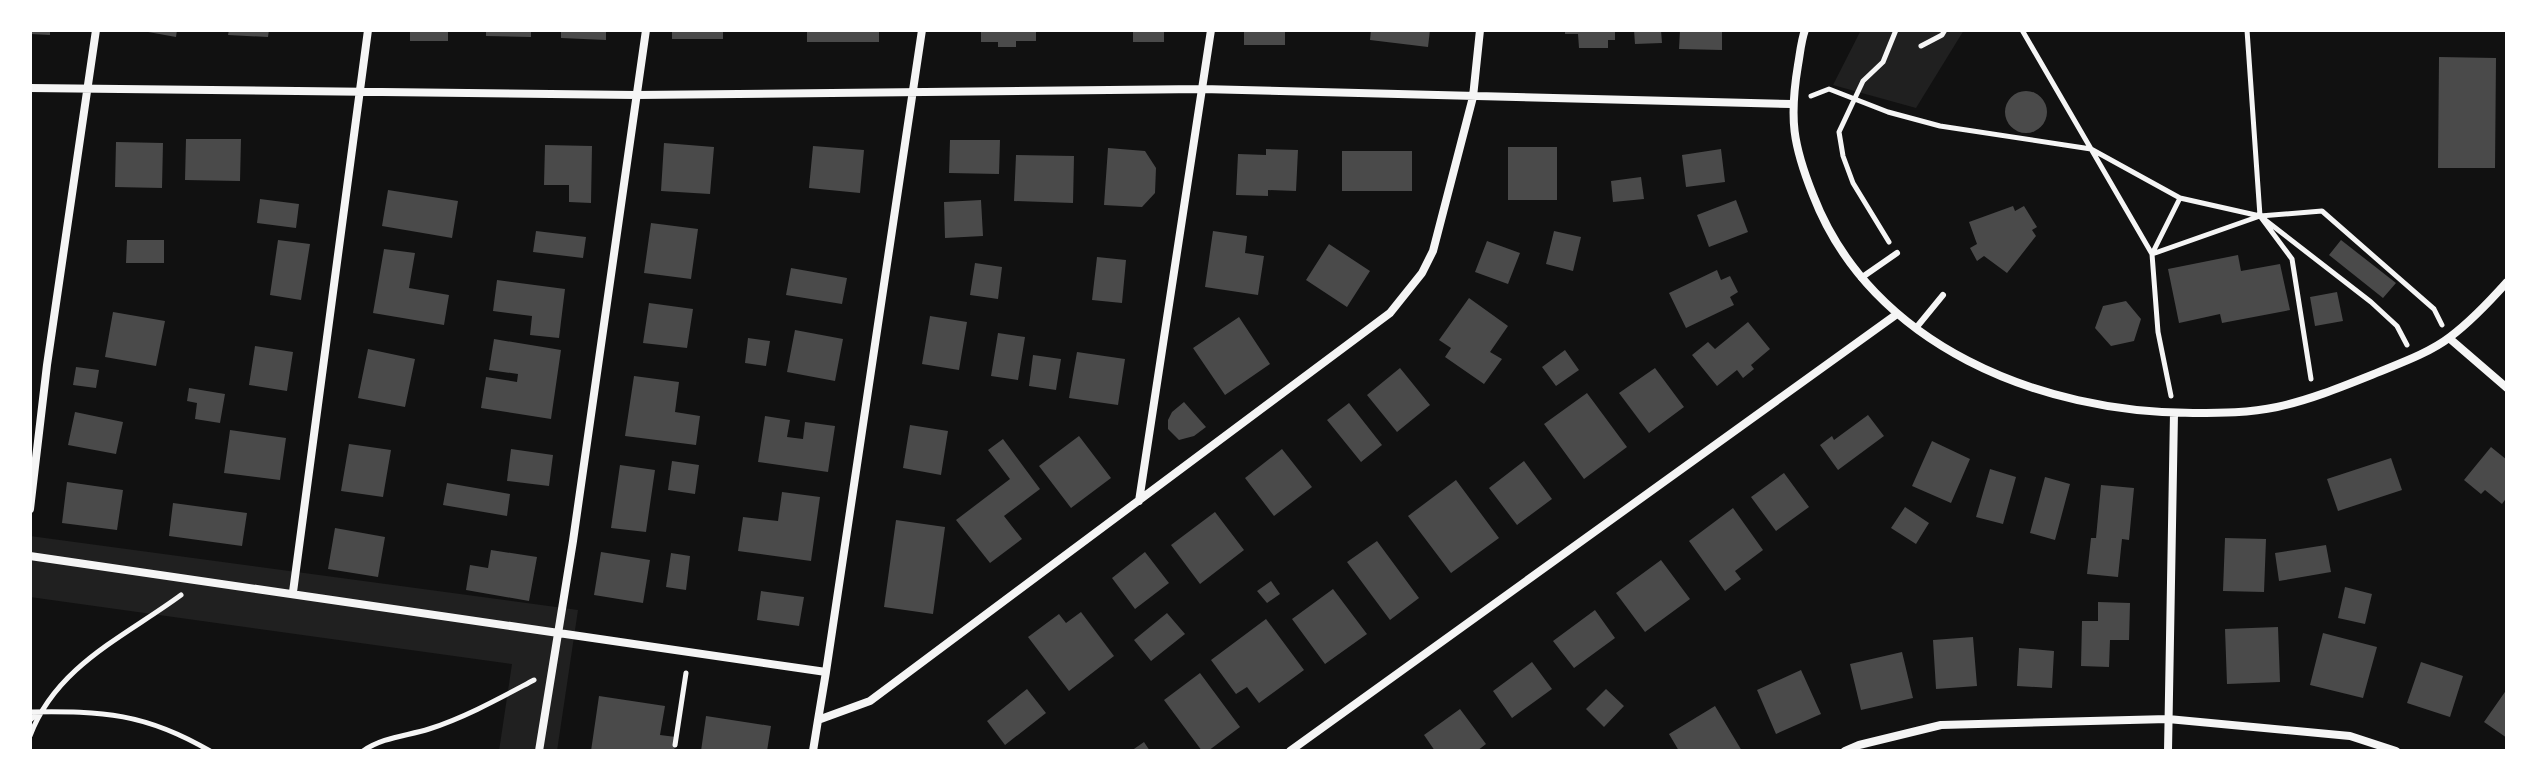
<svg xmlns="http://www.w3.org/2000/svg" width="2537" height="781" viewBox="0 0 2537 781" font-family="Commissioner,sans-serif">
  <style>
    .green { fill: #202020 }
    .building { fill: #4a4a4a }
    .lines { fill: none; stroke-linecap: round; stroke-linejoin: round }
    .path { stroke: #f5f5f5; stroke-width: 5 }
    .service { stroke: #f5f5f5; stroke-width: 6 }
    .minor { stroke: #f5f5f5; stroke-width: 8 }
  </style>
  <rect width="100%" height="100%" fill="#111"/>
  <path class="green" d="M1861,30H1964L1916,108L1833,85Z
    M30,536L578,610L557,751H499L512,664L30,597Z"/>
  <path class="building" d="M30,30H50V35L30,34Z
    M137,30H177L176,37Z
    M229,30H269L268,37L228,35Z
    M410,30H448V41H410Z
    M486,30H531V37L486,36Z
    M561,30H606V40L561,38Z
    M672,30H723V39H672Z
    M807,30H879V42H807Z
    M981,30H1036V41H1016V47H998V42H981Z
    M1133,30H1164V42H1133Z
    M1244,30H1285V45H1244Z
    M1371,30H1430L1428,47L1370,40Z
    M1565,30H1615V40H1608V48H1579L1578,34H1565Z
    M1634,30H1661L1662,43L1635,44Z
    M1680,30H1722V50L1679,49Z
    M2439,57L2496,58L2495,168H2438Z
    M2005 112a21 21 0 1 1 42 0a21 21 0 1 1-42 0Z
    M186,139H241L240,181L185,180Z
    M950,140H1000L999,174L949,173Z
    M116,142L163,143L162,188L115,187Z
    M664,143L714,147L710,194L661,191Z
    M545,145L592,146L591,203L569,202V185H544Z
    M813,146L864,150L860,193L809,188Z
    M1508,147H1557V200H1508Z
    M1108,148L1145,151L1156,168L1155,193L1142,207L1104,205Z
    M1266,149L1298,150L1296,191L1268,190V196L1236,195L1238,154L1266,155Z
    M1721,149L1725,182L1686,187L1682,155Z
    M1342,151H1412V191H1342Z
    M1016,155L1074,156L1073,203L1014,201Z
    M1641,177L1644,199L1613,202L1611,181Z
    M388,190L458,201L452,238L382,226Z
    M260,199L299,204L296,228L257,223Z
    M981,200L983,236L945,238L944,202Z
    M1736,200L1748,232L1709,247L1697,215Z
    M2013,206L2015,211L2024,206L2037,227L2032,230L2036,236L2007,273L1984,256L1977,261L1970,248L1977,244L1969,222Z
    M651,223L698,229L691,279L644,273Z
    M536,231L586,237L583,258L533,252Z
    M1213,231L1247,236L1245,253L1264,256L1258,295L1205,287Z
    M1554,231L1581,237L1573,271L1546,264Z
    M127,240H164V263H126Z
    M278,240L310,244L301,300L270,295Z
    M2341,240L2396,283L2383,298L2329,255Z
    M1487,241L1520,253L1508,284L1475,272Z
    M1329,244L1370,271L1347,307L1306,280Z
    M384,249L415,253L409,288L449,295L444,325L373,313Z
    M2238,255L2241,271L2280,264L2290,310L2222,323L2220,314L2179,323L2168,269Z
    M1097,257L1126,260L1122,303L1092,300Z
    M975,263L1002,267L998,299L970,295Z
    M791,268L847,278L842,304L786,295Z
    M1717,270L1721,280L1730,276L1738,292L1730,297L1734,305L1686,328L1669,293Z
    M497,280L565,289L559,338L530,335L532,316L493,311Z
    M2337,292L2343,321L2315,326L2310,297Z
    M1469,298L1508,326L1490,352L1502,359L1484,384L1445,357L1451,348L1439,340Z
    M2126,301L2141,319L2134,341L2111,346L2095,328L2103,306Z
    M649,303L693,309L687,348L643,343Z
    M113,312L165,321L156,366L105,357Z
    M930,316L967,322L959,370L922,364Z
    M1239,317L1270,364L1225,395L1193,348Z
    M1748,322L1770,349L1751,365L1754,369L1743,378L1737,370L1717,386L1692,355L1708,342L1715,349Z
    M795,330L843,339L835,381L787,372Z
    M998,333L1025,337L1018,380L991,376Z
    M748,338L770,341L766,366L745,363Z
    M494,339L561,350L551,419L481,408L486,377L517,382L518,374L489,370Z
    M255,346L293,352L287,391L249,385Z
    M368,349L415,359L405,407L358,398Z
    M1565,350L1579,370L1556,386L1542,367Z
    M1077,352L1125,359L1118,405L1069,398Z
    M1033,355L1061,359L1056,390L1029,386Z
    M76,367L99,370L96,388L73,385Z
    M1400,368L1430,405L1397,432L1367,395Z
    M1655,368L1684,407L1649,433L1619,393Z
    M634,376L679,382L675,412L700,416L696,445L625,436Z
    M189,388L225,394L220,423L195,419L197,403L187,401Z
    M1587,393L1627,447L1584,479L1544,424Z
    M1184,402L1206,427L1194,436L1179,440L1168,429V420L1172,412Z
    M1349,403L1382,445L1361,462L1327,420Z
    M75,412L123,422L116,454L68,445Z
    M1868,415L1884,436L1838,470L1820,445L1832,436L1834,440Z
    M765,416L790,420L787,437L803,439L805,422L835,426L828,472L758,462Z
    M910,425L948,431L941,475L903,468Z
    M230,430L286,438L280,480L224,473Z
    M1079,436L1111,478L1071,508L1039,466Z
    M1003,439L1040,489L1004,516L1022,539L990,563L956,520L1010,479L988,450Z
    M1932,441L1970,459L1951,503L1912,486Z
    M349,444L391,450L383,497L341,491Z
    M2491,447L2507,460V497L2502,504L2485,490L2481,494L2464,480Z
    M511,449L553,455L549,486L507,481Z
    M1282,449L1312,487L1274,516L1245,478Z
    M2391,458L2402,490L2338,511L2327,479Z
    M672,461L699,465L695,494L668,490Z
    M1524,461L1552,499L1517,525L1489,488Z
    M620,465L655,470L646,532L611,528Z
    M1990,469L2016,477L2003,524L1976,517Z
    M1784,473L1809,507L1776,531L1751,497Z
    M2045,477L2070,484L2055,540L2030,533Z
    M1456,480L1499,538L1451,573L1408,516Z
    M67,482L123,490L117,530L62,523Z
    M447,483L510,494L507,516L443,505Z
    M2101,485L2134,488L2129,540L2122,539L2118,577L2087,574L2091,538H2096Z
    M782,492L820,497L811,561L738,551L743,517L778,521Z
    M173,503L247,513L242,546L169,536Z
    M1905,507L1929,523L1916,544L1891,528Z
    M1733,508L1763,550L1735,571L1741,579L1725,591L1689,541Z
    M1215,512L1244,550L1200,584L1171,545Z
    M896,520L945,527L933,614L884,607Z
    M335,528L385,537L378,577L328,569Z
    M2225,538L2266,539L2264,592L2223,591Z
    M1377,541L1419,598L1390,620L1347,562Z
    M2326,545L2331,572L2279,581L2275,553Z
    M491,550L537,557L529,601L466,590L470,565L488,568Z
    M601,552L650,560L643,603L594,595Z
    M1145,552L1169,583L1135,609L1112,578Z
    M671,553L690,556L686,590L666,587Z
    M1661,560L1690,599L1645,632L1616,593Z
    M1271,581L1280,594L1267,603L1257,591Z
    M2345,587L2372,594L2365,624L2338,618Z
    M1333,589L1367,634L1325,664L1292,619Z
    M761,591L804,597L799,626L757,620Z
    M2098,602L2130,603L2129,640H2110L2109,667L2081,666L2082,621H2098Z
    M1595,610L1615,638L1574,668L1553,641Z
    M1081,612L1114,656L1069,691L1028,637L1059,614L1066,623Z
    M1167,613L1185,634L1151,661L1134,640Z
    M1266,619L1304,670L1259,703L1247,687L1236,694L1211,660Z
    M2278,627L2280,682L2227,684L2225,629Z
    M2323,633L2377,647L2363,698L2310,685Z
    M1973,637L1977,686L1936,689L1933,640Z
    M2019,648L2054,651L2052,688L2017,686Z
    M1902,652L1913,698L1861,710L1850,664Z
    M1532,662L1552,689L1512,718L1493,691Z
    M2421,662L2463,676L2450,717L2407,703Z
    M1801,670L1821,714L1776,734L1757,690Z
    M1200,673L1240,727L1208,751H1202L1164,700Z
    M1027,689L1046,713L1005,745L987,721Z
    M1606,689L1624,706L1604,727L1586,709Z
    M2507,689V738L2484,722Z
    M599,696L665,706L660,735L676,737L674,751H591Z
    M1715,706L1742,751H1679L1669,734Z
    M1460,709L1486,744L1477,751H1435L1424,735Z
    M706,716L771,726L767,751H701Z
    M1144,742L1150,751H1131Z"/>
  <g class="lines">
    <path class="path" d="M2022,30L2152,254L2158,332L2171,396
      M2247,30L2260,216L2292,259L2311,379
      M1921,46L1942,35L1945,30
      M1811,96L1829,89L1888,112L1940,126L2091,149L2180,198L2260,216L2322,211L2434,309L2442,325
      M2180,198L2152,254L2260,216L2371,302L2397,326L2407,345
      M1889,242L1853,183L1843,156L1839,132L1863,81L1883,62L1896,30
      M30,712C103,711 145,713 210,751
      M30,720L38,713
      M30,736C56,666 124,637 181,595
      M675,745L686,673
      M363,751C383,737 407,736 429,729C466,717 500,698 534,680"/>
    <path class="service" d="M1861,278L1897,253
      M1916,328L1943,295"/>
    <path class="minor" d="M1805,30C1801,41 1800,54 1798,65C1789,119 1793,145 1813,195C1871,346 2041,413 2193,413C2221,413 2249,413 2277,407C2309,400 2339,388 2369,376C2395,365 2428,354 2450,337C2470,322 2490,301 2507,282
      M30,88L636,95L1202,89L1791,104
      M2449,338L2507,388
      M1139,501L1211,30
      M30,509L47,365L96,30
      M30,556L826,672L818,720L870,701L1390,313L1422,273L1433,251L1473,97L1480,30
      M293,592L368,30
      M826,672L922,30
      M539,751L573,541L646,30
      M813,751L818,720
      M1290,751L1897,314
      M1845,751L1859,745L1941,725L2168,719L2350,736L2396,751
      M2168,751L2174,413"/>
  </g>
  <rect width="2537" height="781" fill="none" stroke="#ffffff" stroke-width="64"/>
</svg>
